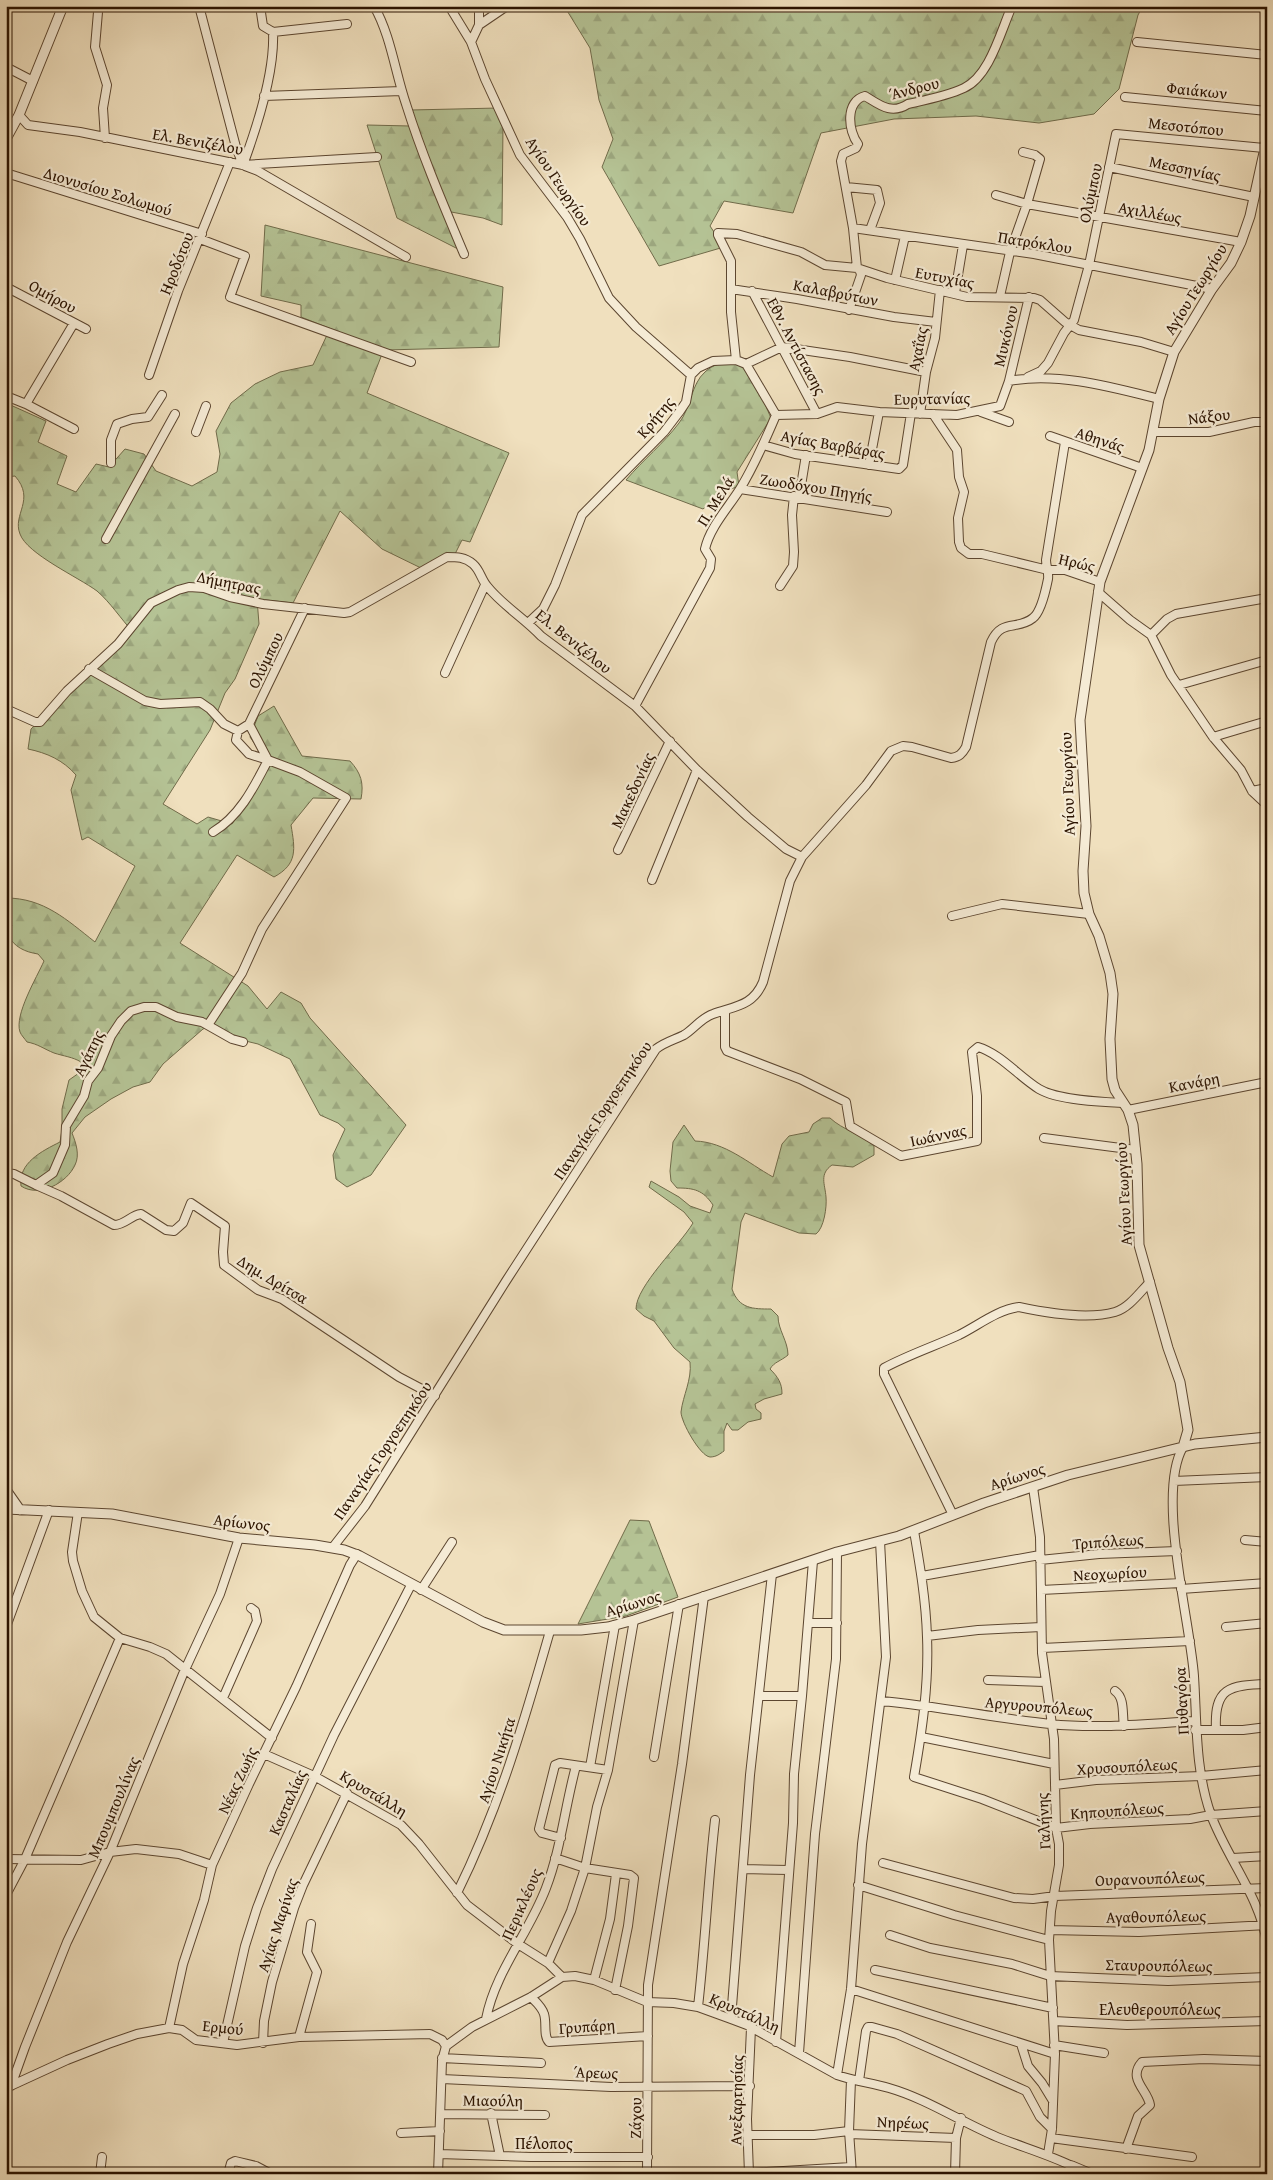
<svg xmlns="http://www.w3.org/2000/svg" width="1273" height="2180" viewBox="0 0 1273 2180" font-family="'Gentium Book Plus',serif">
  <style>
    .forest { fill: url(#forest-firs); stroke: #706b4a }
    .lines { fill: none; stroke-linecap: round; stroke-linejoin: round }
    .minor-casing { stroke: #5c4630; stroke-width: 10 }
    .tertiary-casing { stroke: #5c4630; stroke-width: 11 }
    .minor { stroke: #f5ebd5; stroke-width: 8 }
    .tertiary { stroke: #f5ebd5; stroke-width: 9 }
    .labels { text-anchor: middle; dominant-baseline: central; stroke-width: 4.5; stroke-linejoin: round; paint-order: stroke }
    .street-label { font-size: 16px; fill: #2b1300; stroke: #f5ebd5 }
  </style>
  <defs>
    <pattern id="forest-firs" width="22" height="20" patternUnits="userSpaceOnUse" patternTransform="scale(1.25)"><rect width="22" height="20" fill="#b5c395"/><path d="M5 1l3.5 6h-7zM16 11l3.5 6h-7z" fill="#9ca77f"/></pattern>
  </defs>
  <rect width="100%" height="100%" fill="#f0e0be"/>
  <filter id="stains"><feTurbulence type="fractalNoise" baseFrequency=".004" numOctaves="4"/><feColorMatrix values="0 0 0 0 .2 0 0 0 0 .09 0 0 0 0 .02 0 0 0 .5 -.17"/></filter>
  <radialGradient id="worn" r=".72"><stop offset=".6" stop-color="#630" stop-opacity="0"/><stop offset="1" stop-color="#630" stop-opacity=".3"/></radialGradient>
  <path class="forest" d="M566,6H1143L1138,15L1119,89L1094,114L1039,123L976,116L894,119L821,133L793,213L724,201L710,226L724,247L659,266L602,167L613,139L599,100L590,48L566,9Z
    M498,108L503,124L502,225L483,218L446,211L411,110Z
    M367,125L410,126L458,249L397,218Z
    M265,225L503,287L499,347L385,350L301,317V305L261,296Z
    M327,335L382,354L367,393L509,453L470,542L462,540L455,554L421,568L382,549L340,511L293,603L257,599L259,624L235,679L225,693L210,730L163,804L197,824L208,817L232,824L270,766L250,737L258,716L274,706L302,756L350,761C361,773 364,783 361,799L313,798L291,825C295,849 298,864 274,877L237,855L180,943L248,986L267,1009L281,992L301,1003L310,1018L406,1125L371,1175L347,1187L336,1179L333,1155L345,1129L338,1123L320,1115L290,1059L258,1044L233,1038L213,1025L203,1029L163,1064L150,1082L133,1087L111,1099L85,1117L72,1133C76,1143 80,1155 75,1165C67,1183 39,1198 21,1186C18,1163 42,1151 60,1142L62,1130V1109L69,1080L79,1073L81,1062C73,1057 63,1056 54,1053C44,1049 38,1044 27,1042C25,1039 21,1035 20,1032C14,1015 37,977 44,961L38,954C25,952 14,947 8,935L12,925L6,920V898C44,898 67,920 95,942L135,866L88,837L82,840L71,790L76,775C63,760 47,753 28,749L31,729L133,632C121,619 110,602 97,591C78,577 27,554 20,534C12,514 36,500 15,476L6,477V403L46,421L38,442L67,456L57,484L76,492L96,464L109,467L125,449L144,454L156,471L192,486L217,472L220,454L216,431L231,403L255,384L280,372L313,365Z
    M733,361C754,372 762,398 771,418L737,472L739,486L723,492L703,509L626,480C643,460 664,443 679,423C691,408 691,384 705,372C713,364 723,363 733,361Z
    M822,1118H830C843,1130 861,1134 874,1146V1155L853,1167L832,1165C819,1174 825,1184 826,1197C827,1207 824,1228 816,1234L799,1233L745,1213L741,1222L732,1289C739,1309 753,1309 771,1309L778,1316C778,1330 788,1341 788,1355C781,1361 774,1362 770,1369C778,1377 782,1383 782,1394L764,1399L755,1404L756,1409L761,1413V1419L748,1422L738,1430H732L727,1423L724,1431V1451C720,1454 716,1457 710,1457C700,1456 681,1422 681,1412C683,1395 692,1380 690,1362L674,1348L654,1321L644,1316L636,1309C636,1286 680,1245 693,1223L684,1212L649,1187L651,1181L679,1197L690,1206L710,1213L713,1205C703,1190 694,1188 677,1188L671,1181L670,1171L673,1142L684,1125L695,1141C725,1142 748,1163 773,1177L782,1144L789,1136L809,1132L813,1124Z
    M630,1520L649,1521L678,1597L626,1616L578,1624Z"/>
  <g class="lines">
    <defs>
      <path id="minor" d="M199,6L236,147L243,165
        M374,6C391,36 395,72 406,104C422,155 443,204 464,254
        M449,6L471,42L485,79L520,155L567,217L580,239L609,298L636,327L691,375
        M98,12L95,47L107,85L103,108L105,138
        M479,25L507,6
        M273,32L347,24
        M471,42L479,25V6
        M1137,42L1267,55
        M6,67L33,81
        M264,96L401,91
        M1125,97L1267,111
        M19,115L28,125L80,132L243,165L377,157
        M243,165C257,127 275,72 273,32L263,26L260,6
        M245,166L258,171L406,257
        M1109,167L1254,197
        M6,173L202,234
        M846,187L877,190L880,203L870,230
        M996,195L1027,204L1241,242
        M853,228L1034,254L1212,289
        M200,239L245,256L230,297L411,362
        M895,280L905,236
        M6,287L86,329
        M731,289L797,299L894,317L936,322
        M752,291L817,414
        M955,293L963,245
        M1000,296L1010,252L1027,204L1040,159L1035,155L1023,152
        M849,310L861,275L860,271L857,268L853,228L841,161L843,154L856,148L858,144C848,131 845,101 865,96C880,105 891,115 908,104C926,100 947,96 964,88C990,76 1001,30 1012,6
        M736,360L731,312V261L718,235V233L737,234L801,252L825,265L857,268L887,278L967,297L1034,298L1040,300L1065,322L1079,330L1141,342L1174,352
        M149,375L178,291L230,162
        M1028,377L1041,371L1048,363L1064,333L1074,320L1089,265L1116,134L1264,148
        M1009,381L1029,297
        M6,396L26,404L74,429
        M26,404L74,323
        M981,412L1009,422
        M920,414L926,372L935,338L940,290
        M933,414L957,450L959,477L964,492L958,518L959,542L961,548L969,554H982L1048,570H1065L1100,582
        M776,415L817,414L837,407L879,412L957,415L1000,406L1009,381C1058,372 1111,387 1159,399
        M196,432L206,406
        M1154,432H1209L1254,422H1267
        M1050,436L1142,468
        M763,445L795,454L899,469L903,465L911,413
        M111,463V440L117,424L132,419L148,417L162,395
        M869,465L879,412
        M740,489L887,512
        M799,498L806,455
        M106,539L175,414
        M780,586L793,566L794,552L792,515L794,496
        M1098,592L1130,620L1151,635L1171,675L1213,737L1241,770L1252,791L1267,805
        M528,623L543,609L555,585L582,515L664,432L680,411L686,402L691,375L698,368L713,361L736,360L746,364L782,347L850,357L926,372
        M1151,635L1167,619L1176,614L1267,598
        M89,669L145,701L160,704L200,702L210,709L224,724L238,731L249,724L268,760L300,772L346,798L262,929L242,973L208,1025
        M445,673L485,585
        M1179,685L1267,660
        M635,706L710,568L711,559L705,549C710,527 728,508 740,489C754,466 765,441 776,415L746,364
        M6,709L35,722H40L67,691L118,644L151,603L178,590L189,587L204,588L230,597L263,604L344,613L350,612L447,557C457,557 465,557 473,564C480,570 481,579 487,586C502,605 524,618 541,636L635,706L697,770L748,817L786,849L802,857
        M249,724L305,608
        M1213,737L1267,721
        M1252,791L1267,788
        M213,832C240,816 254,787 268,760L249,754L236,740L238,731
        M618,850L670,741
        M652,880L697,770
        M952,916L1002,904L1089,914
        M725,1011V1047L727,1051L800,1079L846,1102L850,1126L901,1156L977,1141V1096L972,1052L978,1047C1001,1054 1018,1076 1039,1089C1057,1100 1101,1102 1123,1103
        M1128,1110L1267,1082
        M1044,1138L1136,1150
        M6,1173L14,1174L36,1185L53,1173L65,1145L66,1126L84,1096L88,1081L98,1068L111,1036L121,1021L131,1011L144,1007H156L177,1017L202,1022L232,1039L243,1042
        M36,1185L61,1196L114,1225C125,1225 131,1215 141,1214L166,1230L174,1231L183,1223L191,1203L225,1226L223,1252L224,1265L258,1290L282,1299L399,1377L435,1396
        M1183,1447C1156,1494 1190,1620 1194,1676C1197,1723 1195,1770 1211,1815C1227,1858 1260,1897 1267,1943
        M1174,1481L1267,1477
        M1033,1487L1040,1537L1042,1653L1054,1739L1056,1828L1059,1844V1865L1051,1911L1049,1940L1055,2054L1052,2129L1048,2154
        M78,1512L72,1552L73,1561L82,1591L94,1617L120,1638L150,1647L166,1654L272,1738
        M953,1515L884,1374V1368C908,1355 935,1346 959,1335C979,1325 997,1310 1019,1307C1047,1313 1087,1320 1115,1312C1129,1308 1140,1292 1150,1282
        M914,1531C920,1566 926,1601 927,1637C929,1684 922,1731 914,1777L982,1799L1056,1828L1090,1824L1190,1819L1211,1815L1267,1811
        M1245,1540L1267,1542
        M333,1547L365,1506L506,1281L656,1049C665,1042 674,1040 684,1035C694,1029 701,1018 713,1014C735,1006 753,1006 763,982L790,881L802,857L866,785L891,751L903,746L912,747L951,758C959,757 962,754 966,747L991,642C1002,618 1017,631 1033,618C1041,612 1046,589 1048,579C1049,572 1046,566 1046,560L1065,442
        M1040,1560L1099,1554L1177,1551
        M922,1576L1040,1555
        M1181,1589L1267,1583
        M421,1590L452,1542
        M1041,1590L1181,1583
        M808,1623H837
        M6,1627L49,1510
        M1226,1627L1267,1623
        M927,1636L978,1630L1041,1627
        M1042,1648L1190,1641
        M988,1680L1045,1682
        M1115,1691C1125,1698 1122,1714 1124,1726
        M759,1696H802L794,1774L793,1823L776,2042
        M802,1696L813,1561
        M223,1698L257,1621L255,1611L251,1608
        M881,1701C938,1706 994,1718 1050,1724C1098,1729 1147,1724 1195,1721
        M1216,1729C1214,1688 1229,1685 1267,1684
        M1195,1730H1243L1267,1727
        M921,1737L1054,1764
        M264,1754L314,1776L401,1825L419,1844L467,1905L518,1944L548,1963L562,1977
        M654,1757L679,1604
        M590,1767L615,1625
        M1055,1785L1096,1780L1201,1776L1267,1770
        M561,1838L542,1833L539,1829L555,1765L560,1763L608,1770
        M555,1858L585,1868L630,1875L634,1878L628,1926L615,1990
        M1233,1858L1267,1856
        M6,1859L81,1860L110,1852L136,1849L179,1854L212,1865
        M883,1863L1014,1898L1033,1899L1055,1896L1267,1888
        M743,1869L789,1870
        M858,1885L954,1915L1049,1940
        M457,1893C499,1808 524,1722 550,1631
        M6,1895L25,1859L120,1638
        M1050,1930L1139,1932L1267,1925
        M890,1935L930,1948L1012,1964L1050,1976L1168,1981L1267,1977
        M548,1963L571,1911L585,1868L597,1807L608,1770L634,1620
        M875,1970L1053,2008
        M594,1980L610,1919L616,1874
        M851,1989L1055,2054
        M531,1997C536,2002 542,2007 544,2014C547,2023 543,2036 549,2042L648,2036
        M698,2007C705,1945 708,1882 715,1820
        M486,2019C495,1972 529,1933 546,1888C561,1849 565,1806 576,1766
        M731,2019L750,1775L772,1574
        M1054,2021L1127,2025L1267,2021
        M169,2028L183,1964L204,1900L212,1865L249,1784L296,1687L350,1565L357,1554
        M299,2037L317,1972L307,1952L311,1924
        M223,2043L245,1946L257,1908L272,1869L334,1735L411,1585
        M263,2043L264,2021L272,1982L294,1908L303,1885L347,1793
        M1021,2044L1028,2066L1042,2083L1053,2101
        M1054,2045L1104,2053
        M799,2053L815,1834L836,1659L837,1552
        M442,2058L541,2063
        M837,2075L851,1989L862,1844L886,1657L880,1541
        M442,2079L611,2087L750,2086
        M851,2080L849,2131L852,2174
        M859,2081L866,2031L868,2027H872L897,2034L1026,2091L1040,2117L1052,2129
        M11,2086L25,2047L67,1942L110,1852L183,1674L220,1594L239,1538
        M6,2088L67,2060L108,2044L137,2034L169,2028L182,2030L196,2040L237,2045L299,2037L430,2034L442,2040L446,2046
        M491,2113L500,2156
        M441,2114L545,2115
        M401,2133L440,2131
        M849,2134L956,2138
        M747,2135H814L849,2131
        M1051,2138L1192,2157
        M1126,2149L1138,2116L1150,2105C1148,2090 1127,2079 1142,2062L1204,2059L1267,2061
        M439,2154L531,2157H648
        M6,2155V2162
        M749,2173L851,2167
        M100,2174L102,2157
        M228,2174L231,2163L235,2161L256,2166L271,2174
        M438,2174L442,2061L446,2046L472,2027L531,1997L562,1977L575,1976L594,1980L647,2002L674,2003L698,2007L731,2019L747,2025L837,2075C854,2081 872,2083 889,2088C927,2099 961,2122 997,2137C1022,2147 1047,2154 1072,2166
        M647,2174L648,1985L682,1764L704,1596
        M749,2174L747,2119L751,2028
        M955,2174L956,2138L961,2118"/>
      <path id="tertiary" d="M6,139L19,115L63,6
        M1183,1447L1188,1430L1180,1382L1168,1348L1139,1245L1137,1164L1133,1125L1128,1110L1115,1090L1112,1079L1110,1039L1113,994L1110,973L1099,936L1089,914L1084,893L1083,871L1086,826L1080,720L1100,582L1149,450L1159,399L1174,352L1212,289L1231,263L1241,242L1250,216L1267,139
        M6,1490L20,1510
        M6,1509L112,1514L239,1538L315,1545L344,1550L360,1556L483,1622L504,1630H581L608,1627L634,1620L837,1552L899,1536L984,1503L1068,1475L1195,1444L1267,1437
        M1068,2174L1072,2166L1091,2174"/>
    </defs>
    <use href="#minor" class="minor-casing"/>
    <use href="#tertiary" class="tertiary-casing"/>
    <use href="#minor" class="minor"/>
    <use href="#tertiary" class="tertiary"/>
  </g>
  <g class="labels">
    <g class="street-label">
      <text transform="translate(914 88) rotate(-14)">Άνδρου</text>
      <text transform="translate(1197 90) rotate(6)">Φαιάκων</text>
      <text transform="translate(1186 126) rotate(6)">Μεσοτόπου</text>
      <text transform="translate(198 141) rotate(10)">Ελ. Βενιζέλου</text>
      <text transform="translate(1185 168) rotate(12)">Μεσσηνίας</text>
      <text transform="translate(559 181) rotate(56)">Αγίου Γεωργίου</text>
      <text transform="translate(108 191) rotate(17)">Διονυσίου Σολωμού</text>
      <text transform="translate(1090 193) rotate(-78)">Ολύμπου</text>
      <text transform="translate(1150 212) rotate(10)">Αχιλλέως</text>
      <text transform="translate(1035 242) rotate(9)">Πατρόκλου</text>
      <text transform="translate(176 263) rotate(-68)">Ηροδότου</text>
      <text transform="translate(945 277) rotate(11)">Ευτυχίας</text>
      <text transform="translate(1195 289) rotate(-58)">Αγίου Γεωργίου</text>
      <text transform="translate(836 292) rotate(11)">Καλαβρύτων</text>
      <text transform="translate(53 296) rotate(29)">Ομήρου</text>
      <text transform="translate(1005 336) rotate(-77)">Μυκόνου</text>
      <text transform="translate(797 346) rotate(62)">Εθν. Αντίστασης</text>
      <text transform="translate(917 349) rotate(-79)">Αχαΐας</text>
      <text transform="translate(932 398) rotate(-1)">Ευρυτανίας</text>
      <text transform="translate(1209 416) rotate(-7)">Νάξου</text>
      <text transform="translate(655 417) rotate(-50)">Κρήτης</text>
      <text transform="translate(1100 439) rotate(18)">Αθηνάς</text>
      <text transform="translate(833 444) rotate(10)">Αγίας Βαρβάρας</text>
      <text transform="translate(816 487) rotate(9)">Ζωοδόχου Πηγής</text>
      <text transform="translate(715 501) rotate(-58)">Π. Μελά</text>
      <text transform="translate(1077 562) rotate(13)">Ηρώς</text>
      <text transform="translate(229 582) rotate(11)">Δήμητρας</text>
      <text transform="translate(574 641) rotate(39)">Ελ. Βενιζέλου</text>
      <text transform="translate(265 660) rotate(-64)">Ολύμπου</text>
      <text transform="translate(1067 784) rotate(-92)">Αγίου Γεωργίου</text>
      <text transform="translate(632 790) rotate(-65)">Μακεδονίας</text>
      <text transform="translate(88 1053) rotate(-64)">Αγάπης</text>
      <text transform="translate(1194 1082) rotate(-11)">Κανάρη</text>
      <text transform="translate(602 1110) rotate(-56)">Παναγίας Γοργοεπηκόου</text>
      <text transform="translate(938 1135) rotate(-12)">Ιωάννας</text>
      <text transform="translate(1123 1194) rotate(-93)">Αγίου Γεωργίου</text>
      <text transform="translate(273 1279) rotate(31)">Δημ. Δρίτσα</text>
      <text transform="translate(382 1450) rotate(-56)">Παναγίας Γοργοεπηκόου</text>
      <text transform="translate(1017 1476) rotate(-18)">Αρίωνος</text>
      <text transform="translate(242 1522) rotate(7)">Αρίωνος</text>
      <text transform="translate(1108 1541) rotate(-4)">Τριπόλεως</text>
      <text transform="translate(1110 1573) rotate(-3)">Νεοχωρίου</text>
      <text transform="translate(633 1603) rotate(-17)">Αρίωνος</text>
      <text transform="translate(1181 1701) rotate(-93)">Πυθαγόρα</text>
      <text transform="translate(1039 1706) rotate(5)">Αργυρουπόλεως</text>
      <text transform="translate(496 1760) rotate(-72)">Αγίου Νικήτα</text>
      <text transform="translate(1127 1766) rotate(-3)">Χρυσουπόλεως</text>
      <text transform="translate(237 1780) rotate(-65)">Νέας Ζωής</text>
      <text transform="translate(374 1793) rotate(31)">Κρυστάλλη</text>
      <text transform="translate(287 1802) rotate(-66)">Κασταλίας</text>
      <text transform="translate(113 1807) rotate(-67)">Μπουμπουλίνας</text>
      <text transform="translate(1117 1810) rotate(-4)">Κηπουπόλεως</text>
      <text transform="translate(1043 1821) rotate(-93)">Γαλήνης</text>
      <text transform="translate(1150 1878) rotate(-2)">Ουρανουπόλεως</text>
      <text transform="translate(521 1904) rotate(-66)">Περικλέους</text>
      <text transform="translate(1156 1916) rotate(-1)">Αγαθουπόλεως</text>
      <text transform="translate(277 1925) rotate(-72)">Αγίας Μαρίνας</text>
      <text transform="translate(1159 1965) rotate(1)">Σταυρουπόλεως</text>
      <text x="1160" y="2009">Ελευθερουπόλεως</text>
      <text transform="translate(745 2012) rotate(24)">Κρυστάλλη</text>
      <text transform="translate(587 2026) rotate(-4)">Γρυπάρη</text>
      <text transform="translate(223 2027) rotate(6)">Ερμού</text>
      <text transform="translate(596 2072) rotate(2)">Άρεως</text>
      <text transform="translate(493 2100) rotate(1)">Μιαούλη</text>
      <text transform="translate(736 2100) rotate(-89)">Ανεξαρτησίας</text>
      <text transform="translate(635 2118) rotate(-89)">Ζάχου</text>
      <text transform="translate(903 2122) rotate(2)">Νηρέως</text>
      <text x="544" y="2143">Πέλοπος</text>
    </g>
  </g>
  <rect width="1273" height="2180" fill="none" stroke="#f0e0be" stroke-width="25"/>
  <rect x="8" y="8" width="1258" height="2165" fill="none" stroke="#2b1300" stroke-width="2.5"/>
  <rect x="12" y="12" width="1248" height="2155" fill="none" stroke="#2b1300"/>
  <rect width="100%" height="100%" filter="url(#stains)"/>
  <rect width="100%" height="100%" fill="url(#worn)"/>
</svg>
